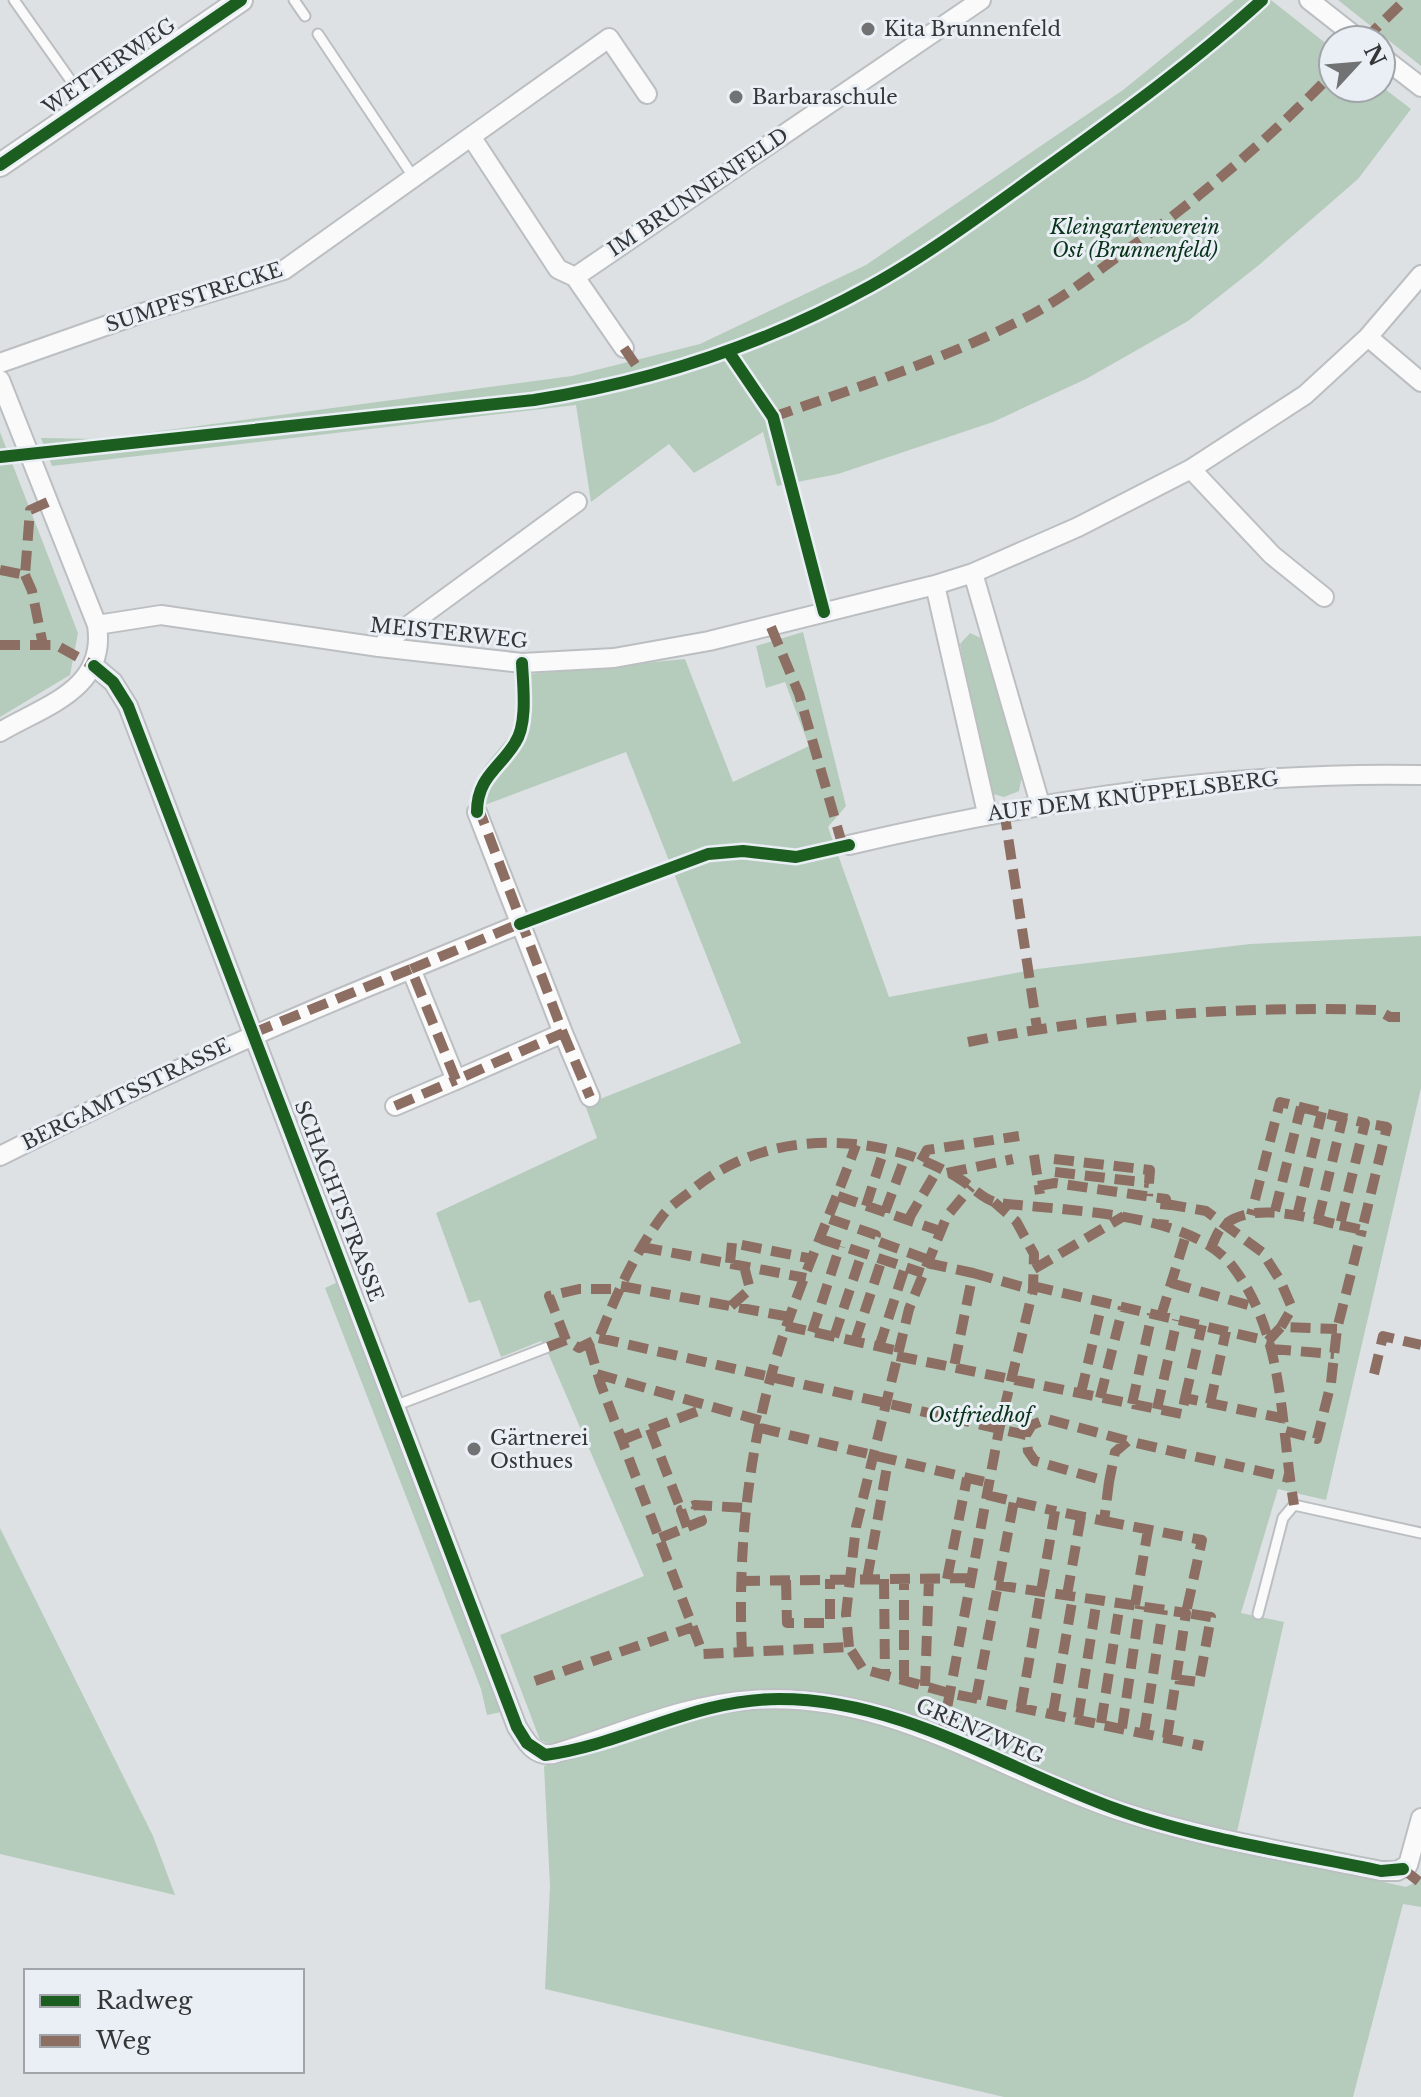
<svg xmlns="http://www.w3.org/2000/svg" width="1421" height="2097" viewBox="0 0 1421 2097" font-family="'Libre Baskerville',serif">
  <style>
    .green { fill: #b5ccbc }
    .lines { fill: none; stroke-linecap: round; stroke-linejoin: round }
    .service-casing { stroke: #bcbfc1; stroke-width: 13 }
    .minor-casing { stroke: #bcbfc1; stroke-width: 22 }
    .tertiary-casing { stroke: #bcbfc1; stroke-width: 26 }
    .service { stroke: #fafafb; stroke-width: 9 }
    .minor { stroke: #fafafb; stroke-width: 18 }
    .tertiary { stroke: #fafafb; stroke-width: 22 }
    .quiet { stroke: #8d6e63; stroke-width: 10; stroke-dasharray: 20 10; stroke-linecap: butt }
    .cycleway-casing { stroke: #e9eff5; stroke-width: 17 }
    .cycleway { stroke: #1b5e20; stroke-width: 12 }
    .poi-dot { fill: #707274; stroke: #e9eff5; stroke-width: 3 }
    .labels { text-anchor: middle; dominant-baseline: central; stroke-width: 6; stroke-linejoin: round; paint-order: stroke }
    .poi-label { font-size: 20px; fill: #343638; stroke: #e9eff5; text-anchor: start }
    .street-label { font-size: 20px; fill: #343638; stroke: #e9eff5 }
    .park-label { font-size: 20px; font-style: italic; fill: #093318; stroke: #e9eff5 }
  </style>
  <rect width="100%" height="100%" fill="#dee1e4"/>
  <path class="green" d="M1234,0H1271L1333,49V88L1381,86L1411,109L1358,179L1259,265L1188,321L1086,379L993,422L838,474L777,486L763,432L694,473L669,444L591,502L576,405L52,466L41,438L101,439L572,376L700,344L866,265L1123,90Z
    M1338,0H1421V66Z
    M0,432L78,633L70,675L0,717Z
    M803,632L846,806L828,827L889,997L1037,969L1250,944L1421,936V1088L1326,1500L1278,1489L1241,1613L1284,1622L1237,1832L1166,1818L1082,1790L923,1717L830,1694L780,1691L551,1745L540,1740L500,1635L644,1576L548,1353L541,1341L501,1357L480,1300L469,1303L436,1213L597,1138L585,1105L741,1043L626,752L469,811L485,766L517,727L520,675L685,659L733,782L809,746L785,682L766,688L756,646Z
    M970,633L983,639L1022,776L1019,791L1004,797L993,794L988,786L960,644Z
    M338,1282L501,1712L487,1715L481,1689L325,1288Z
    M0,1528L153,1836L175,1895L0,1854Z
    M753,1707L831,1709L906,1730L966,1757L1249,1852L1406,1887L1421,1879V1907L1403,1904L1353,2097H1004L545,1989L550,1886L544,1766L692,1718Z"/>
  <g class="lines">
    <defs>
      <path id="service" d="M14,0L88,105
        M294,0L305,16
        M318,34L414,178
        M397,1405L548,1347
        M1258,1614L1283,1518L1294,1505L1421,1533"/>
      <path id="minor" d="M1309,0L1360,40
        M1381,56L1421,87
        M472,138L558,269L575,277L624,348
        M575,277L981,0
        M1368,337L1421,382
        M0,363L142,313L284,270L609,38L647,94
        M0,380L97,625C107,689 46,705 0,732
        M1191,469L1272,555L1324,597
        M973,573L1078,527L1191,469L1305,395L1368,337L1421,275
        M97,625L161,615L379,647L522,663L614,658L709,641L935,585
        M379,647L577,502
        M94,666L113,682L128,706L517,1727C526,1741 534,1757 553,1754C618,1735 684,1704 752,1700C888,1690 997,1770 1120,1811C1204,1839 1295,1853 1381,1871H1397L1408,1865L1421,1818
        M987,813L935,585L973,573L1040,804
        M849,845C1037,801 1227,771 1421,775
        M411,969L520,924
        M563,1033L590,1097
        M395,1106L456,1080
        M0,1156C135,1087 271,1026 411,969L456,1080L563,1033L477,812"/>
      <path id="tertiary" d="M0,165L241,0"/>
    </defs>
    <use href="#service" class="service-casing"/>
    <use href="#minor" class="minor-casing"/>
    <use href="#tertiary" class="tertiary-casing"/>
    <use href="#service" class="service"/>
    <use href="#minor" class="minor"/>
    <use href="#tertiary" class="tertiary"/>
    <path class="quiet" d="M1364,40L1405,0
      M624,348L644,377
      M773,417C855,388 937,362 1015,323C1051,306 1085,281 1117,257C1194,203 1268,140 1333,73
      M0,570L25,575L30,510L48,502
      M25,575L32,591L43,645H56L94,666
      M771,627L799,694L843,847
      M0,645H43
      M1004,810L1037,1028
      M411,969L526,921
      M253,1033L411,969L456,1080L563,1033L477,804
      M563,1033L590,1097
      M968,1042C1104,1015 1238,1006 1377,1010L1390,1017H1400
      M395,1106L456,1080
      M1034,1155L1040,1194
      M1054,1159L1150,1170L1148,1196
      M921,1161L927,1150L1019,1136
      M1055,1172L1149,1183
      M947,1173L1013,1159
      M1038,1186L1055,1183L1166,1199L1163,1228
      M838,1196L940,1231
      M1166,1204L1206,1211L1262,1252L1280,1280L1292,1308L1281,1327
      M866,1206L884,1150
      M1275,1211L1301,1107
      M885,1212L906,1155
      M1297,1216L1322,1112
      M830,1219L876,1235L874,1240L929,1260
      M908,1220L938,1169
      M1318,1220L1343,1117
      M1340,1225L1362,1230L1387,1127L1365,1123
      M821,1239L923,1273
      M642,1247L806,1278
      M1211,1248C1214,1241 1218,1230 1223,1226C1252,1200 1308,1218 1340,1225L1365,1123L1280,1102L1251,1215
      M730,1263L732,1243L813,1259
      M927,1263L973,1273L954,1367
      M1034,1269L1124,1216
      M973,1273L1033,1290
      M1171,1283L1255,1307
      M621,1286L790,1317
      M1033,1286L1268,1341L1281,1327L1337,1329
      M731,1306L750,1289L744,1266
      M1161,1316L1186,1235
      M786,1326L899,1351
      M812,1332L840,1246
      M834,1337L862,1253
      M599,1338L1026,1435L1028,1451L1035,1461L1109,1482L1115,1452L1128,1441L1289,1478
      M566,1340L549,1296L579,1289H620
      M855,1341L882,1259
      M589,1345L601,1385L703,1654L849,1647L863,1669L949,1693L1203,1746
      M548,1347L566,1340L579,1348L599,1338C616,1295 635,1252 663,1215C670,1206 682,1198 691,1191C751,1140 834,1132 908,1155C924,1160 943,1169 958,1178C971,1185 984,1201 999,1203C1063,1211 1191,1211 1233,1267C1285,1335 1280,1424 1294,1505
      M879,1347L905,1267
      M1271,1349L1334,1354
      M897,1356L1182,1414L1185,1398L1286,1419
      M597,1374L762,1421
      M1374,1374L1383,1336L1421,1345
      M1081,1393L1102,1303
      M1100,1398L1123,1307
      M1185,1398L1202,1325
      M1132,1404L1152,1314
      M1210,1404L1226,1331
      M1157,1409L1177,1320
      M760,1428L989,1483
      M650,1429L698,1411L700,1403
      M1286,1431L1317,1439L1331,1383L1337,1329L1362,1230
      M1026,1435L1032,1425L1047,1419L1128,1441
      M622,1440L650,1429L681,1510
      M987,1495L1055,1511
      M1104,1521L1202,1540L1186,1613L1211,1617L1199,1682L1174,1679
      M687,1527L681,1510L695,1505L745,1508
      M660,1538L702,1521L695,1505
      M867,1579L888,1461
      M884,1579L885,1675
      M947,1579L967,1478
      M786,1580L787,1623H830V1579
      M740,1581L971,1578
      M996,1585L1186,1613L1167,1738
      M1067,1595L1081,1516
      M1135,1605L1148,1530
      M849,1647L846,1614L856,1527L909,1309L947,1216L971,1187
      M742,1652C737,1541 750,1433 786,1327C807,1266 834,1206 856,1145
      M904,1680V1579
      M535,1681L693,1627
      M925,1686L929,1579
      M976,1699L1014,1501
      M1021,1707L1055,1511L1104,1521L1109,1482
      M1053,1713L1073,1596
      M1078,1718L1097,1599
      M1101,1723L1120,1603
      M1122,1728L1140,1606
      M1144,1733L1163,1610
      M942,1735L999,1430L1033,1290L1034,1254L1016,1221L994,1202
      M1403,1869L1421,1883"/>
    <defs>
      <path id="cycleway" d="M0,165L241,0
        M728,351L773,417L824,612
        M0,457L534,400C651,382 766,344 871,286C934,251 993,206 1052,164C1124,112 1196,60 1262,0
        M94,666L113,682L128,706L517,1727L527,1743L545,1755C626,1744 694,1699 779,1699C901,1699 1005,1769 1116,1809C1197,1839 1296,1853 1381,1871L1403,1869
        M477,812C477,777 500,768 515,743C528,724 523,685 522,663
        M520,924L708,854L743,851L796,857L849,845"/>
    </defs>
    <use href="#cycleway" class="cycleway-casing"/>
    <use href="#cycleway" class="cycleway"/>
  </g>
  <g class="poi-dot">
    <circle cx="868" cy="29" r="8"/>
    <circle cx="736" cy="97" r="8"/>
    <circle cx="474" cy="1449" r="8"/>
  </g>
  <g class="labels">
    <g class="poi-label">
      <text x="884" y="29">Kita Brunnenfeld</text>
      <text x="752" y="97">Barbaraschule</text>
      <text x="490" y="1438">Gärtnerei<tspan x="490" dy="23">Osthues</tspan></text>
    </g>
    <g class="street-label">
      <text transform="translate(109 66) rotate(-34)">WETTERWEG</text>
      <text transform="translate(698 192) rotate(-34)">IM BRUNNENFELD</text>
      <text transform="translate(194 297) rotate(-18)">SUMPFSTRECKE</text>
      <text transform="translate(449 633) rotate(6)">MEISTERWEG</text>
      <text transform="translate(1133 796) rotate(-7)">AUF DEM KNÜPPELSBERG</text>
      <text transform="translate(126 1094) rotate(-26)">BERGAMTSSTRASSE</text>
      <text transform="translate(339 1201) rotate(69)">SCHACHTSTRASSE</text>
      <text transform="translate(980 1731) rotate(23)">GRENZWEG</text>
    </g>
    <g class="park-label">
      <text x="1135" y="227">Kleingartenverein<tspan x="1135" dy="23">Ost (Brunnenfeld)</tspan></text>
      <text x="980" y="1415">Ostfriedhof</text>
    </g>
  </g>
  <rect x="24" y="1969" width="280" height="104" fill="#e9eff5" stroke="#a1a5a9" stroke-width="2"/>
  <rect x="40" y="1995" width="40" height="12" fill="#1b5e20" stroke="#a1a5a9" stroke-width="2"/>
  <text x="96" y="2009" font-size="24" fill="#343638">Radweg</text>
  <rect x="40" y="2035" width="40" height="12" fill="#8d6e63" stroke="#a1a5a9" stroke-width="2"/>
  <text x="96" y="2049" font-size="24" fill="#343638">Weg</text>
  <g transform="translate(1357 64) rotate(64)"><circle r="38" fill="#e9eff5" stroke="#a1a5a9" stroke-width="2"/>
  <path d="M0-6L14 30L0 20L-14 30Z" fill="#707274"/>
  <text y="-12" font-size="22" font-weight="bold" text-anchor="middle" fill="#343638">N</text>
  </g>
</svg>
